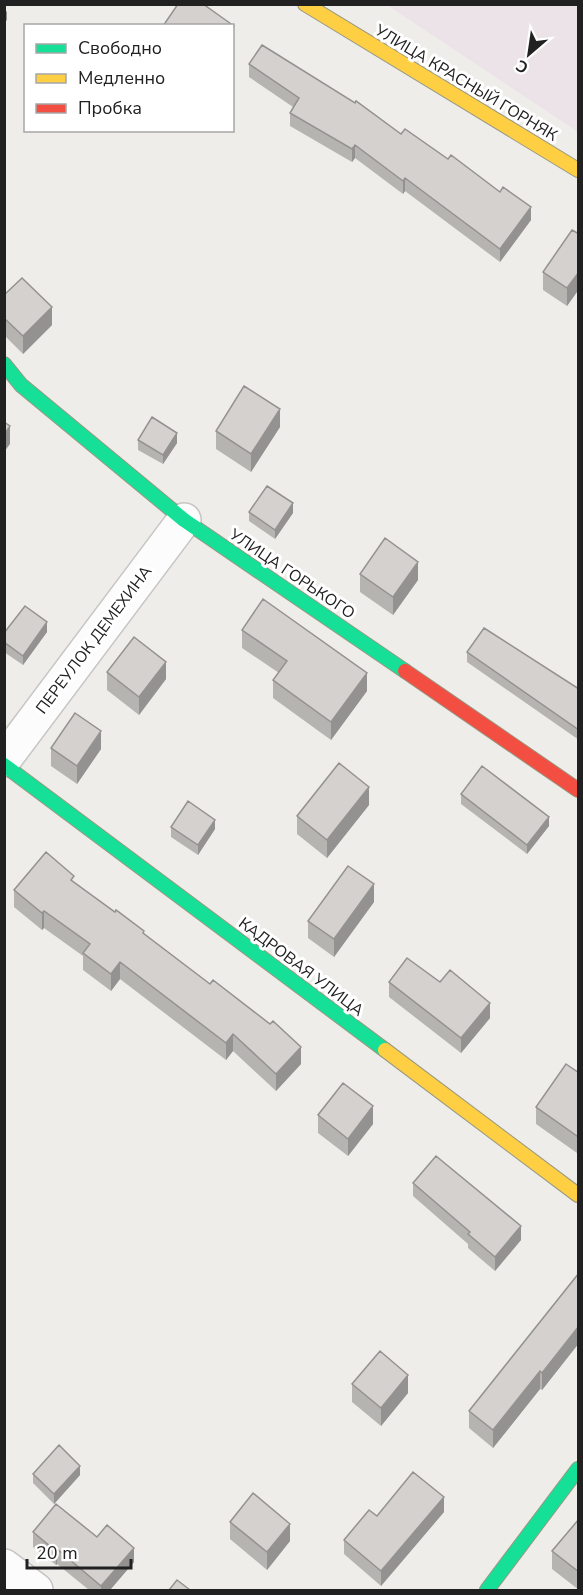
<svg xmlns="http://www.w3.org/2000/svg" width="583" height="1595" viewBox="0 0 583 1595" font-family="'Nunito Sans',sans-serif">
  <style>
    .industrial { fill: #ece3e8 }
    .lines { fill: none; stroke-linecap: round; stroke-linejoin: round }
    .street-casing { stroke: #c6c5c4; stroke-width: 36 }
    .fast-casing { stroke: #989882; stroke-width: 16 }
    .slow-casing { stroke: #989882; stroke-width: 16 }
    .jam-casing { stroke: #989882; stroke-width: 16 }
    .street { stroke: #fdfcfc; stroke-width: 33 }
    .fast { stroke: #16e098; stroke-width: 14 }
    .slow { stroke: #ffcf43; stroke-width: 14 }
    .jam { stroke: #f24e42; stroke-width: 14 }
    .wall { fill: #b6b4b1 }
    .shaded-wall { fill: #949290 }
    .building { fill: #d4d1ce; stroke: #949290; stroke-width: 1.5 }
    .labels { text-anchor: middle; dominant-baseline: central; stroke-width: 6; stroke-linejoin: round; paint-order: stroke }
    .street-label { font-size: 16px; fill: #212121; stroke: #fff }
  </style>
  <rect width="100%" height="100%" fill="#efedea"/>
  <path class="industrial" d="M387,5H578V132Z"/>
  <g class="lines">
    <defs>
      <path id="street" d="M4,760L184,520
        M4,1566L36,1590"/>
      <path id="fast" d="M4,364L21,385L184,520L405,671
        M4,765L385,1050
        M487,1590L578,1469"/>
      <path id="slow" d="M305,4L578,170
        M385,1050L578,1195"/>
      <path id="jam" d="M405,671L578,790"/>
    </defs>
    <use href="#street" class="street-casing"/>
    <use href="#fast" class="fast-casing"/>
    <use href="#slow" class="slow-casing"/>
    <use href="#jam" class="jam-casing"/>
    <use href="#street" class="street"/>
    <use href="#fast" class="fast"/>
    <use href="#slow" class="slow"/>
    <use href="#jam" class="jam"/>
  </g>
  <path class="wall" d="M249,64L401,134L531,220L500,262L405,191L403,194L355,158L352,162L290,126V113L293,107L249,77Z
    M579,234V289L567,306L543,290V272Z
    M4,295L52,325L23,354L4,335Z
    M280,427L251,472L216,449V431Z
    M138,440L177,443L163,464L138,450Z
    M249,512L293,513L275,539L249,521Z
    M360,574L418,580L393,615L360,592Z
    M242,630L367,691L331,740L273,698V680L279,673L242,648Z
    M47,632L23,665L4,652V633Z
    M467,652L579,689V740L467,662Z
    M107,672L166,679L139,715L107,690Z
    M51,748L101,749L77,784L51,766Z
    M461,794L549,826L527,854L461,804Z
    M369,805L327,858L297,834V816Z
    M171,827L215,829L198,855L171,837Z
    M74,882L144,934L301,1064L276,1091L233,1051L226,1060L120,979L111,991L83,970V956L44,928L42,930L14,907V890Z
    M374,902L334,957L308,938V921Z
    M389,982L490,1018L461,1053L389,997Z
    M579,1073V1151L577,1153L536,1124V1107Z
    M318,1115L373,1124L348,1156L318,1133Z
    M413,1183L521,1240L495,1271L468,1248V1244L413,1196Z
    M579,1273V1343L542,1390L540,1389L493,1448L469,1428V1411Z
    M352,1384L408,1393L381,1426L352,1402Z
    M33,1474L80,1475L54,1504L33,1483Z
    M444,1512L381,1586L344,1554V1540Z
    M579,1519V1590L552,1569V1551Z
    M230,1522L290,1541L267,1570L230,1539Z
    M33,1532L97,1537L134,1562L110,1590H89L57,1564L56,1565L33,1547Z"/>
  <path class="shaded-wall" d="M7,11V20L4,23V13Z
    M234,26V44L232,45V28Z
    M355,145V158L352,162V149Z
    M405,178V191L403,194V181Z
    M531,207V220L500,262V249Z
    M579,272V289L567,306V288Z
    M52,307V325L23,354V336Z
    M280,409V427L251,472V454Z
    M10,426V444L4,452V435Z
    M177,433V443L163,464V455Z
    M293,503V513L275,539V530Z
    M418,562V580L393,615V597Z
    M47,622V632L23,665V656Z
    M166,662V679L139,715V697Z
    M367,673V691L331,740V722Z
    M101,731V749L77,784V766Z
    M369,787V805L327,858V840Z
    M549,817V826L527,854V845Z
    M215,820V829L198,855V845Z
    M374,884V902L334,957V939Z
    M44,911V928L42,930V913Z
    M120,962V979L111,991V974Z
    M490,1003V1018L461,1053V1038Z
    M233,1034V1051L226,1060V1043Z
    M301,1047V1064L276,1091V1074Z
    M373,1106V1124L348,1156V1139Z
    M579,1133V1151L577,1153V1136Z
    M521,1226V1240L495,1271V1257Z
    M579,1326V1343L542,1390V1373Z
    M540,1371V1389L493,1448V1430Z
    M408,1375V1393L381,1426V1408Z
    M80,1466V1475L54,1504V1494Z
    M444,1497V1512L381,1586V1571Z
    M290,1524V1541L267,1570V1552Z
    M134,1548V1562L110,1590H101V1586Z
    M57,1549V1564L56,1565V1551Z"/>
  <path class="building" d="M178,4H203L234,26L232,28V26H163Z
    M262,45L355,103L356,101L401,134L405,129L448,159L451,155L500,192L503,187L531,207L500,249L405,178L403,181L355,145L352,149L290,113L299,98L249,64Z
    M572,230L579,234V272L567,288L543,272Z
    M22,278L52,307L23,336L4,318V295Z
    M244,386L280,409L251,454L216,431Z
    M152,417L177,433L163,455L138,440Z
    M4,422L10,426L4,435Z
    M267,486L293,503L275,530L249,512Z
    M385,538L418,562L393,597L360,574Z
    M263,599L367,673L331,722L273,680L287,661L242,630Z
    M25,606L47,622L23,656L4,642V633Z
    M484,628L579,689V730L467,652Z
    M134,637L166,662L139,697L107,672Z
    M75,713L101,731L77,766L51,748Z
    M339,763L369,787L327,840L297,816Z
    M482,766L549,817L527,845L461,794Z
    M188,801L215,820L198,845L171,827Z
    M46,852L74,876L71,880L115,912L116,910L144,931L143,933L210,984L213,980L270,1024L273,1021L301,1047L276,1074L233,1034L226,1043L120,962L111,974L83,953L90,944L44,911L42,913L14,890Z
    M348,866L374,884L334,939L308,921Z
    M407,958L440,982L450,970L490,1003L461,1038L389,982Z
    M566,1064L579,1073V1133L577,1136L536,1107Z
    M343,1083L373,1106L348,1139L318,1115Z
    M436,1156L521,1226L495,1257L468,1234L470,1232L413,1183Z
    M579,1273V1326L542,1373L540,1371L493,1430L469,1411Z
    M380,1351L408,1375L381,1408L352,1384Z
    M59,1445L80,1466L54,1494L33,1474Z
    M413,1472L444,1497L381,1571L344,1540L369,1510L377,1516Z
    M253,1493L290,1524L267,1552L230,1522Z
    M56,1504L97,1537L107,1525L134,1548L101,1586L57,1549L56,1551L33,1532Z
    M579,1519V1572L552,1551Z
    M177,1580L190,1590H169Z"/>
  <g class="labels">
    <g class="street-label">
      <text transform="translate(466 83) rotate(31)">УЛИЦА КРАСНЫЙ ГОРНЯК</text>
      <text transform="translate(292 574) rotate(34)">УЛИЦА ГОРЬКОГО</text>
      <text transform="translate(94 640) rotate(-53)">ПЕРЕУЛОК ДЕМЕХИНА</text>
      <text transform="translate(301 967) rotate(37)">КАДРОВАЯ УЛИЦА</text>
    </g>
  </g>
  <rect width="583" height="1595" fill="none" stroke="#212121" stroke-width="12"/>
  <rect x="24" y="24" width="210" height="108" fill="#ffffff" stroke="#a6a6a6" stroke-width="1.5"/>
  <rect x="36" y="44" width="30" height="9" fill="#16e098" stroke="#a6a6a6" stroke-width="1.5"/>
  <text x="78" y="54" font-size="18" fill="#212121">Свободно</text>
  <rect x="36" y="74" width="30" height="9" fill="#ffcf43" stroke="#a6a6a6" stroke-width="1.5"/>
  <text x="78" y="84" font-size="18" fill="#212121">Медленно</text>
  <rect x="36" y="104" width="30" height="9" fill="#f24e42" stroke="#a6a6a6" stroke-width="1.5"/>
  <text x="78" y="114" font-size="18" fill="#212121">Пробка</text>
  <g transform="translate(529 54) rotate(209)" stroke="#ffffff" stroke-width="4.5" paint-order="stroke">
  <path d="M0-4.5L10 22L0 15L-10 22Z" fill="#212121"/>
  <text y="-9" font-size="16" font-weight="bold" text-anchor="middle" fill="#212121">С</text>
  </g>
  <path d="M27 1559v9h104v-9" fill="none" stroke="#212121" stroke-width="3"/>
  <text x="36" y="1559" font-size="18" fill="#212121" stroke="#ffffff" stroke-width="4.5" paint-order="stroke">20 m</text>
</svg>
